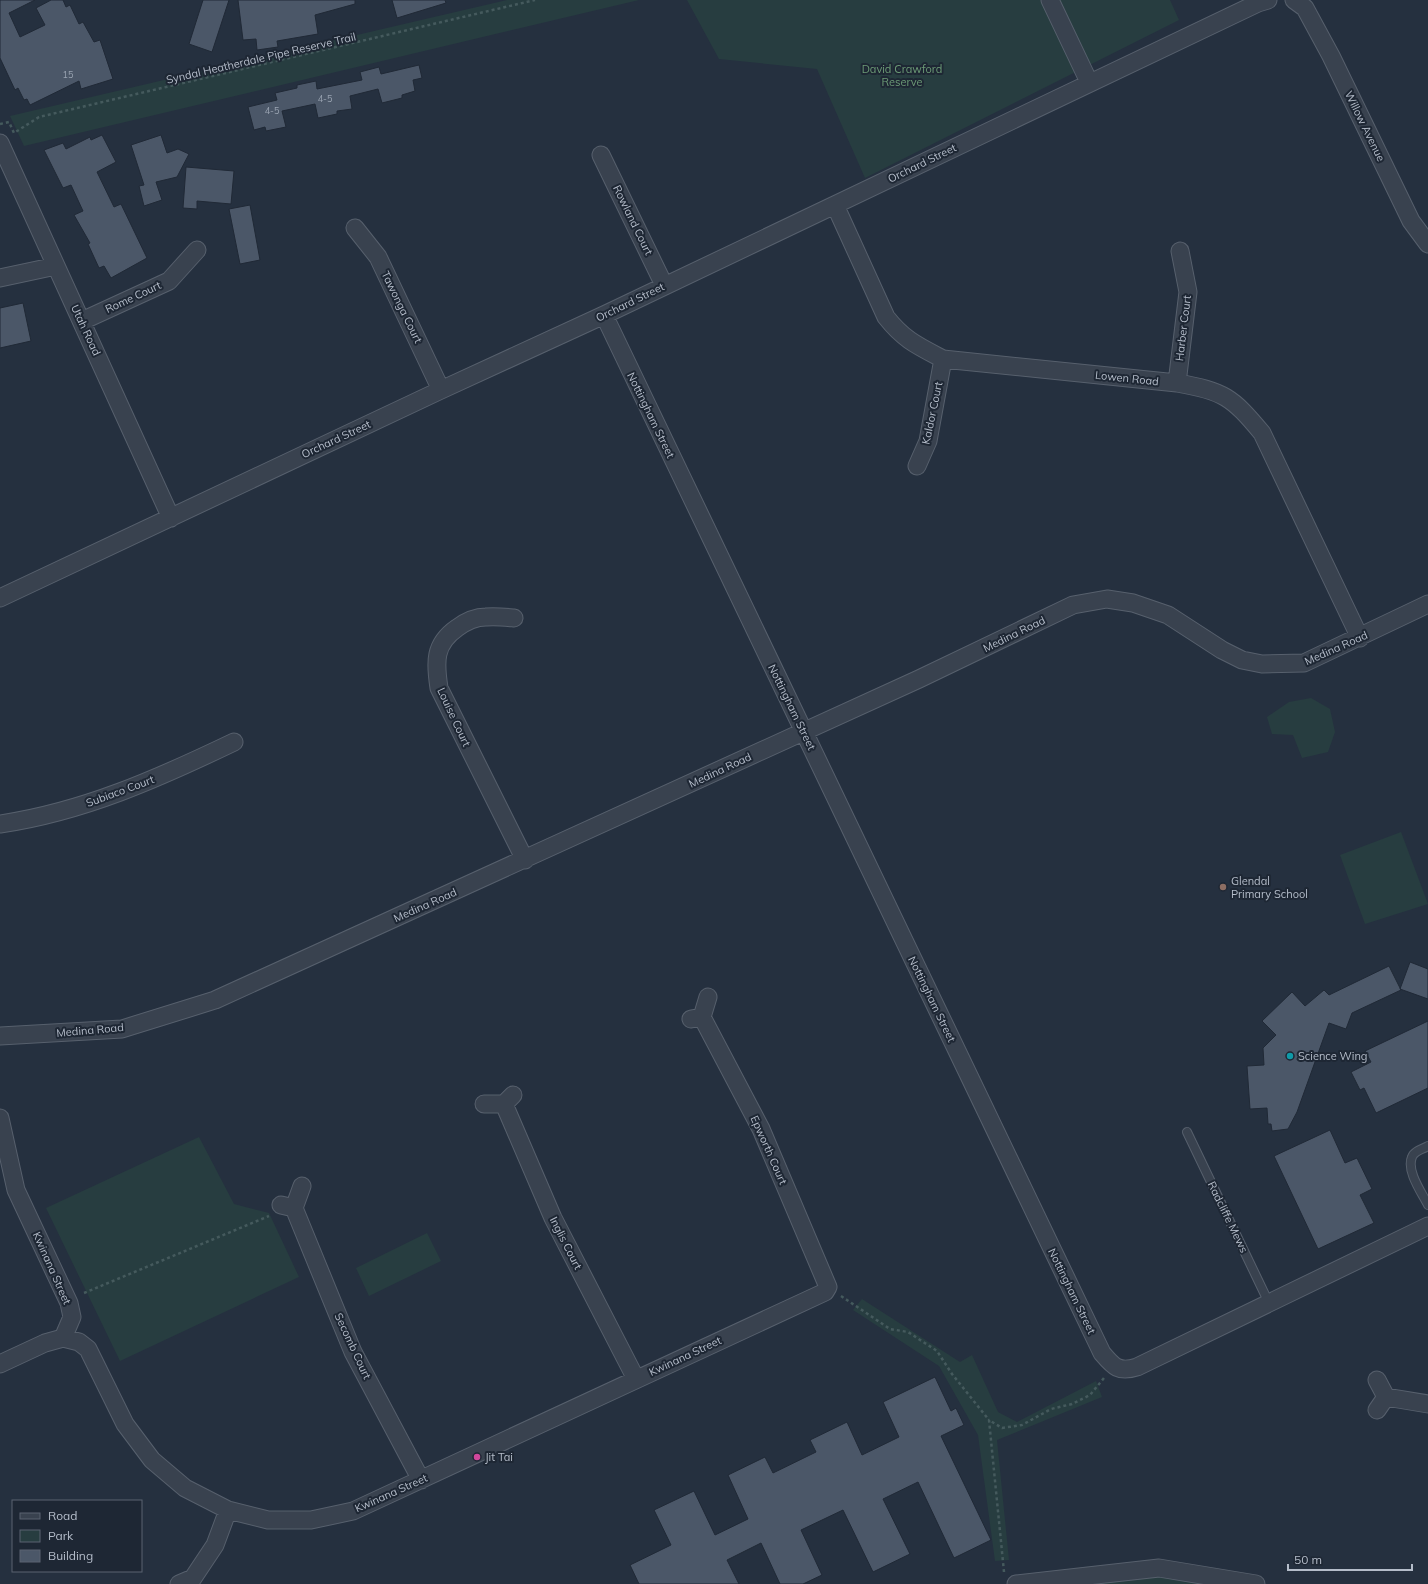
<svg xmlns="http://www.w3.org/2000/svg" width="1428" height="1584" viewBox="0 0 1428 1584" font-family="Mulish,sans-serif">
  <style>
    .green { fill: #273d40 }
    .building { fill: #4b5768; stroke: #202936 }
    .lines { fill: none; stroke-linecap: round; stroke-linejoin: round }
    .lane-casing { stroke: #57606d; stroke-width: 10 }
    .street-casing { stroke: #57606d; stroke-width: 19 }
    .path { stroke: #455a5d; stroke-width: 2.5; stroke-dasharray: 3 3; stroke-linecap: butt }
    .lane { stroke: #39424f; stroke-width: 8 }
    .street { stroke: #39424f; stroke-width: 17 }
    .education-dot { fill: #8d6e63; stroke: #1e2734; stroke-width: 1.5 }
    .culture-dot { fill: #0f9aa8; stroke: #1e2734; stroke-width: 1.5 }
    .hotel-dot { fill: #d1479c; stroke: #1e2734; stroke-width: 1.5 }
    .labels { text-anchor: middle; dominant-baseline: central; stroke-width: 4; stroke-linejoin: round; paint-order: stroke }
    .number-label { font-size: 9px; fill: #9aa4b2 }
    .street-label { font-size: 11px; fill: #b5bdca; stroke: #1e2734 }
    .park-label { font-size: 11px; fill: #6c9b76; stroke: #1e2734 }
    .poi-label { font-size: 11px; fill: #b5bdca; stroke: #1e2734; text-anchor: start }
  </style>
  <rect width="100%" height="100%" fill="#25303f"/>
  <path class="green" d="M507,0H639L24,146L10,116Z
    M687,0H1170L1179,20L865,178L817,69L719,59Z
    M1311,698L1330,709L1335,732L1328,752L1302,758L1293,735L1272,734L1267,717L1289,702Z
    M1401,832L1428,904L1365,924L1340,855Z
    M199,1137L234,1204L269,1213L299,1277L120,1361L46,1208Z
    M427,1233L441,1261L369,1296L356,1268Z
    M862,1299L960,1362L972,1355L998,1412L1017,1422L1096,1381L1102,1397L997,1440L1009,1560L995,1561L978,1435L939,1366L853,1310Z
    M1159,1568L1256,1584H1016Z"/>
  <path class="building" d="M0,0H35L9,13L20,37L45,25L36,8L51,0H63L66,7L70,5L79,24L83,22L94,42L100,40L113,79L81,89L79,81L30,105L27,99L24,100L18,88L15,90L0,58Z
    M203,0H229L212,52L189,44Z
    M238,0H355V4L315,15L318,34L277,41L278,47L257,50L256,39L243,40Z
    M392,0H445L446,3L397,18Z
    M419,65L422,78L413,80L415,91L402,95V98L382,103L378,89L350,96L352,109L337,111V114L318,118L315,104L282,111L286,127L266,131L265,127L254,130L248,107L277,100L275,93L297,88V85L316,81L317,89L362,80L360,72L379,67L381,74Z
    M102,135L116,162L97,172L114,207L121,204L147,258L111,278L104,266L99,268L88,244L90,243L74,215L83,211L71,185L63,188L44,150L63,143L66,149L90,137L91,140Z
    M161,135L167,153L178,149L189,154L177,177L156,182L162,200L144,206L139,186L144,185L131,145Z
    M186,167L234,171L231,204L197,201V209L183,208Z
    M250,205L260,260L240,264L229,209Z
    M23,303L31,341L0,348V308Z
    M1410,962L1428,969V999L1400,989Z
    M1389,966L1401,990L1352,1013L1346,1029L1329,1023L1297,1112L1288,1129L1272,1131L1271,1124H1268L1267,1108L1250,1109L1247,1066L1264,1065L1263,1048L1276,1035L1262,1021L1292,992L1305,1006L1324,990L1329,995Z
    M1428,1021V1088L1376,1113L1364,1088L1360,1090L1351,1072L1371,1062L1365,1051Z
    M1330,1130L1345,1163L1357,1158L1372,1189L1360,1195L1374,1223L1318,1249L1274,1156Z
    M935,1377L951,1411L956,1408L964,1425L941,1436L991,1540L954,1558L918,1482L883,1499L910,1554L873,1572L843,1510L801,1530L822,1575L803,1584H780L761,1543L727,1560L739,1584H639L630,1565L671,1545L654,1510L694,1491L715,1535L748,1519L728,1475L765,1457L773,1473L816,1452L810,1440L847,1422L862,1455L899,1437L883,1402Z"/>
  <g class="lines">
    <defs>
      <path id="lane" d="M1187,1132L1269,1303
        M1428,1146C1423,1149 1414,1151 1412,1157C1406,1171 1422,1193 1428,1205"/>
      <path id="street" d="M1050,0L1089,82
        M1294,0L1305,8L1331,56L1411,221L1428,244
        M0,143L171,518
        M601,155L664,285
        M835,205L886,317C904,340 918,346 943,359L1177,383C1224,391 1232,397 1262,433L1360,638
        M355,228L378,257L441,390
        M0,278L56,266
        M604,315L1102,1353C1113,1366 1118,1373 1137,1367L1428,1226
        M82,321L169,281L197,250
        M1177,383L1188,292L1180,251
        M917,466L928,441L943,359
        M0,598L441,390L604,315L1258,3L1268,0
        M514,618C504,617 495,616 486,617C476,617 465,622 457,628C434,644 435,662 439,688L525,860
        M0,824C83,812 159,778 234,742
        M691,1019L702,1017L708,997
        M0,1036L122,1029L215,1000L919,679L1073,605L1107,599L1133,603L1168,615L1222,650L1242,660L1262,664L1304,663L1428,604
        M484,1104H504L513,1095
        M504,1104L553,1218L636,1379
        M0,1118L16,1190L69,1303L72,1317L63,1338
        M281,1205L294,1208L302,1186
        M294,1208L353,1352L421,1480
        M63,1338L79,1342L88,1349L125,1424L152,1460L185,1488L228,1510L268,1520H311L353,1511L825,1292L828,1287L761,1129L702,1017
        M0,1364L45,1343L63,1338
        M1386,1397L1428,1404
        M1377,1410L1386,1397L1377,1380
        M179,1584L193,1578L215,1545L228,1510
        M1016,1584L1159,1568L1256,1584"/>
    </defs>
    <use href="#lane" class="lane-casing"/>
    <use href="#street" class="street-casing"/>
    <path class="path" d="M0,124L9,122L14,133L39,117L535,0
      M84,1293L269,1216
      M841,1296L890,1329L908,1332L937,1351L952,1374L989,1420
      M1004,1572L989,1420L1002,1428L1022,1425L1051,1409L1072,1404L1090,1395L1104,1378"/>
    <use href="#lane" class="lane"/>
    <use href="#street" class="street"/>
  </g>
  <circle class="education-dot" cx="1223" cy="887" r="4"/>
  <circle class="culture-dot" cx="1290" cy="1056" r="4"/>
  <circle class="hotel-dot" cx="477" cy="1457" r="4"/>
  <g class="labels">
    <g class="number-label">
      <text x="68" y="74">15</text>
      <text x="325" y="98">4-5</text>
      <text x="272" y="110">4-5</text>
    </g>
    <g class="street-label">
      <text transform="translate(261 58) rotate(-13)">Syndal Heatherdale Pipe Reserve Trail</text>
      <text transform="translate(1365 126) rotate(64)">Willow Avenue</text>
      <text transform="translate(922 163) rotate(-26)">Orchard Street</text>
      <text transform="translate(633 220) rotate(64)">Rowland Court</text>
      <text transform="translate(133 297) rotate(-25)">Rome Court</text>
      <text transform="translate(630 302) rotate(-26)">Orchard Street</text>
      <text transform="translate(402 307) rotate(64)">Tawonga Court</text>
      <text transform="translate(1183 328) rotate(-83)">Harber Court</text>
      <text transform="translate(86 330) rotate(65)">Utah Road</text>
      <text transform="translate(1127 378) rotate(6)">Lowen Road</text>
      <text transform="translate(932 413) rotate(-78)">Kaldor Court</text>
      <text transform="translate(651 415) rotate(64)">Nottingham Street</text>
      <text transform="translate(336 439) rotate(-25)">Orchard Street</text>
      <text transform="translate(1014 634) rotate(-26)">Medina Road</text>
      <text transform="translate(1336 648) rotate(-24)">Medina Road</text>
      <text transform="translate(792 707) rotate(64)">Nottingham Street</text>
      <text transform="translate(454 717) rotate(65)">Louise Court</text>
      <text transform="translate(720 770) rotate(-25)">Medina Road</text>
      <text transform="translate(120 791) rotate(-20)">Subiaco Court</text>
      <text transform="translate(425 905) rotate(-24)">Medina Road</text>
      <text transform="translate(932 999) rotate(64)">Nottingham Street</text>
      <text transform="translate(90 1030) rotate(-5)">Medina Road</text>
      <text transform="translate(769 1150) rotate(66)">Epworth Court</text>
      <text transform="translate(1228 1217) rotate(64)">Radcliffe Mews</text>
      <text transform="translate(566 1243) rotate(63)">Inglis Court</text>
      <text transform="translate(52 1268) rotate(66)">Kwinana Street</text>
      <text transform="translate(1072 1291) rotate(64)">Nottingham Street</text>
      <text transform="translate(353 1346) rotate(65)">Secomb Court</text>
      <text transform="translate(685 1356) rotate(-25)">Kwinana Street</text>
      <text transform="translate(391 1493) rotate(-24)">Kwinana Street</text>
    </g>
    <g class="park-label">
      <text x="902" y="69">David Crawford<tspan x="902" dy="13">Reserve</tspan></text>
    </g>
    <g class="poi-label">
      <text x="1231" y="881">Glendal<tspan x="1231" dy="13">Primary School</tspan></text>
      <text x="1298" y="1056">Science Wing</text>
      <text x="485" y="1457">Jit Tai</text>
    </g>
  </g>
  <rect x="12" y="1500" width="130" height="72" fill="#1e2734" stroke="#5a6370"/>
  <rect x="20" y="1513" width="20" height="6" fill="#39424f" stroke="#5a6370"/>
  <text x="48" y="1520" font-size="12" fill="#b5bdca">Road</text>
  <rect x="20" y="1530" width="20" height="12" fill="#273d40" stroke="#5a6370"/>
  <text x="48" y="1540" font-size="12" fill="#b5bdca">Park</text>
  <rect x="20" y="1550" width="20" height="12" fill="#4b5768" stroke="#5a6370"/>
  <text x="48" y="1560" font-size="12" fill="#b5bdca">Building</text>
  <path d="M1288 1564v6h124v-6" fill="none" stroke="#b5bdca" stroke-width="2"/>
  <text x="1294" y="1564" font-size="12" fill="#b5bdca" stroke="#1e2734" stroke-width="3" paint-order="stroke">50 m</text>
</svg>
